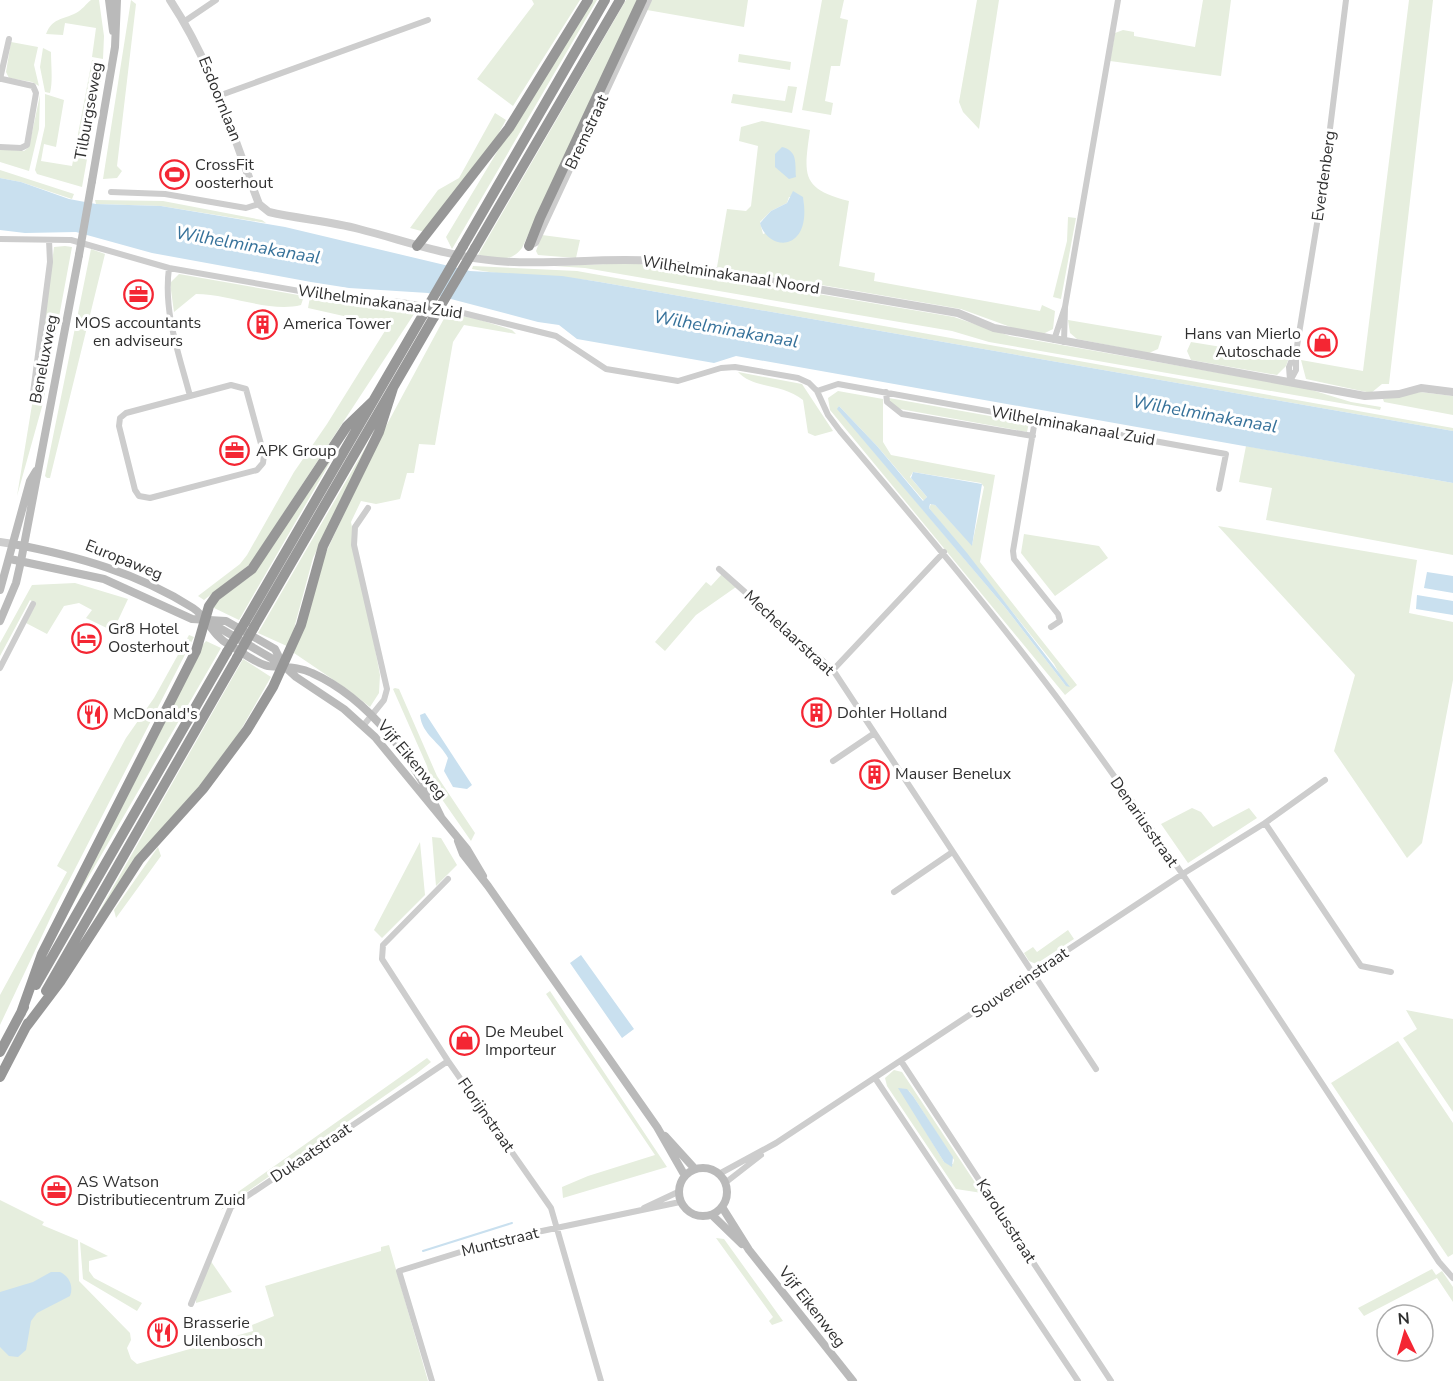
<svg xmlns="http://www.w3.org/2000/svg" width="1453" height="1381" viewBox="0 0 1453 1381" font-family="'Nunito Sans',sans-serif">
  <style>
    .green { fill: #e6eede; fill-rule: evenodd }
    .water { fill: #c9e0ef }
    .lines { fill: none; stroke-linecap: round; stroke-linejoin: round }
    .stream { stroke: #c9e0ef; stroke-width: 2 }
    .minor { stroke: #cdcdcd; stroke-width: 6 }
    .tertiary { stroke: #cdcdcd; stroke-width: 8 }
    .secondary { stroke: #bababa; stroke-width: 8 }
    .motorway { stroke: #979797; stroke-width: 10 }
    .secondary-bridge { stroke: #bababa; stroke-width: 8 }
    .motorway-bridge { stroke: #979797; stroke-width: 10 }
    .labels { text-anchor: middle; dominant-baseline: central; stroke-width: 6; stroke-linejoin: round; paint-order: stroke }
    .street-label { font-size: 16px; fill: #303030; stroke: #fff }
    .poi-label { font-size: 16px; fill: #303030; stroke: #fff; text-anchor: start }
    .water-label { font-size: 18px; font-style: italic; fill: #37729a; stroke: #fff }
  </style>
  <rect width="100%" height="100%" fill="#fff"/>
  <path class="green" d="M91,0H99L104,36L103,59L92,57L96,28L65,23L63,35L46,34C52,18 62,20 76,13C82,10 86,4 91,0Z
    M131,0L136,4L117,166L122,171L117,178L103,179Z
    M532,0H580L513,106L477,79L534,4Z
    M588,0H597L452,249L446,237Z
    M626,0H637L522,248C510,264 496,258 478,255Z
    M652,0H748L744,27L647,10Z
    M822,0H844L840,18L848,20L840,66H831L825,101L833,103L831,115L802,110Z
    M977,0H999L979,129L963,112L959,102Z
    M1203,0H1231L1221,76L1110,61L1115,33L1123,30L1134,32V36L1195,47Z
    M1409,0H1433L1389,384H1382L1371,393L1306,379L1301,360L1363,371Z
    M11,42L38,47L34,65L39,86L32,82L9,78L6,72Z
    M43,48L51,52C51,65 53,81 50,93L45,92L40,67Z
    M739,54L791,62L790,70L738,62Z
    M92,60L103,63V70L82,187L37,174L35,170L45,126V94L64,100L56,147L44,144L41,161L72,166Z
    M788,86L797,87L792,113L731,103L733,94L785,101Z
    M40,95L39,129L29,171L0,162V149L24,151L29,147Z
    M495,113L506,120L496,138L425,232L410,228L438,190L459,178Z
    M762,121L810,130C804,174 800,189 849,201L839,266L875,273L874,281L1040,311L1042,305L1055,311L1053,329L1043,334L1016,329L961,309L717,267L727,209L746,211L751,206L758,146L739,141L741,127ZM789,197H803L804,218L763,234L760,222L771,211L787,203Z
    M0,170L74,194L72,199L21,182L0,178Z
    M95,200L163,201L262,220L266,223L161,206L96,204Z
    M1068,217L1076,218L1061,299L1053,297L1067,241Z
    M542,235L580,240L576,258L538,255L536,251Z
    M65,246L72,247L43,403L17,496L41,350L54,247Z
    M91,249L105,254L50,478H47L45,476Z
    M634,263L954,317L1010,336L1305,388L1351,402L1381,407L1380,410L989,342L952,331L585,268L554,266Z
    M473,266L577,271L1453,428V431L600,282C558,275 514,278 472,269Z
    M179,274L304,296L301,305C270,313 229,294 196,294L174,312L170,283Z
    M310,297L418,308L250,564L204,600L198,596L240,564L247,555L294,472L327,424L388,326L308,308Z
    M447,313L477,319L512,330L516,334L464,325L453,342L435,445L419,444L414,473H407L400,499L376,504L361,501L351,522L380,675L379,693L370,707L347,689L294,653L316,574L378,441Z
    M1068,320L1162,336L1158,349L1149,353L1077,339L1070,333Z
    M1191,342L1289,358L1286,366L1277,375L1191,360L1187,351Z
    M738,372L802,384L833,431L815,436L808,433L803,400C783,383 753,389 738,372Z
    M838,391L883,399V442L891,455L995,475L980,562L1077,685L1065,695L830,410L828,398ZM839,406L877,446L924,501L927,497L910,477L913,472L981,483L984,487L972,545L935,505L931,504L929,508L1054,664L1066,686L1004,606L838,409Z
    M1420,392L1453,396V415L1384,402L1383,399Z
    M889,398L1029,423L1027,432L900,409L888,402Z
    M371,438L313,558L289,647L258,633Z
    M1246,446L1453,483V555L1266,520L1272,488L1239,482Z
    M336,452L239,620L212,607L223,596L251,576Z
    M1218,526L1417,560L1409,613L1453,622V680L1422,843L1407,858L1334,751L1355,675Z
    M1024,534L1099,546L1108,558L1055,596L1021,553Z
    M722,574L736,587L696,615L665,651L655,642L706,582L711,586Z
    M75,583L128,599L113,631L86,618L92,610L79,603L64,606L47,634L26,623L36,604L30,600L0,656V643L32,585Z
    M189,635L194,637L57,904L0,1025V995L67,872L57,866L126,738L154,698Z
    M206,641L221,648L66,916L202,646Z
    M243,659L271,677L239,733L75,954Z
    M395,688L399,689L437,776L475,833L471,841L432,785L427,766L393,689Z
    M1192,808L1201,812L1213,827L1249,808L1257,818L1188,863L1161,824Z
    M432,837L441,838L457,865L436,886Z
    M420,842L425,895L382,938L374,930Z
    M158,847L161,856L116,918L114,910Z
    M1068,930L1074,939L1036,964L1029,961L1024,953L1033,947L1037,952Z
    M550,991L667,1167L563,1198L562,1187L588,1176L655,1155L546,994Z
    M1406,1010L1453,1019V1112L1403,1038L1417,1029Z
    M1398,1041L1453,1123V1254L1448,1257L1331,1083Z
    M427,1058L431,1062L416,1074L221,1210L228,1199Z
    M894,1070L902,1072L982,1193L956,1189L887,1086L885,1078ZM900,1089L909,1091L913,1096L954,1160L953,1164L944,1162Z
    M0,1200L44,1222L42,1225L78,1240L79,1281L130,1333L131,1340L127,1348L131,1359L137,1364L253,1331L252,1325L274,1316L265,1286L381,1251V1247L389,1245L428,1381H0Z
    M716,1238L724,1239L783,1321L772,1325L769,1321L773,1317Z
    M80,1242L108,1256L89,1261V1271L94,1278L142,1303L137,1311L83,1279Z
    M210,1260L232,1292L196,1303V1296Z
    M1432,1269L1436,1275L1442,1271L1453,1287V1302L1437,1278L1364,1316L1358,1308Z"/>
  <path class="water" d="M782,147C798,151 795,163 796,177L789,179L775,167V154Z
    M0,178L21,182L69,199L96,204L161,206L285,227L470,271L562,276L600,282L1453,431V483L736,356L714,363L577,339L559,325L538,322L428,293L349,288L311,282L152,253L76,232L25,233L0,230Z
    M793,191L803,197C805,209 806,226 797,236C784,251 763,238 760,223L771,211L787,203Z
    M839,406L877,446L923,501L927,497L911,478L913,472L982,484L972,546L935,505L930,504L929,508L967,553L1070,687L1066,686L1004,606L837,409Z
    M1427,572L1453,576V593L1424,588Z
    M1417,595L1453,601V615L1416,609Z
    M425,713L472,785L467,789L453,787L444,771L448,758C440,742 422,735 420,715Z
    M581,955L634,1029L622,1038L570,963Z
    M898,1088L907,1089L913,1096L953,1157L952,1167L944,1162Z
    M51,1272H60C69,1276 74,1286 70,1296L37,1313L31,1321L26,1350L18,1357L9,1356L0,1347V1292L33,1282Z"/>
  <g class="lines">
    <path class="stream" d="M423,1251L512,1223"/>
    <path class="minor" d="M185,21L216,0
      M0,79L9,39
      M221,95L428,20
      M0,147L21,148L27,145L36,93L33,86L2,79
      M111,192L165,194L246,208L259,204
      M0,239L71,240L169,268L328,296L401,302L455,311L556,336L606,369L678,381L721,368L735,367L798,378L809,383L817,391L828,415L840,431C919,524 997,617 1070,715C1200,892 1318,1079 1439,1262L1453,1278
      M530,246L536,243L649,0
      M169,268C163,312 179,354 190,396L126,413L120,418L119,426L135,490L139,496L150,498L257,470L263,463L264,455L246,389L231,385L190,396
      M1065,307L1118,0
      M1054,340L1065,307L1064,342
      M1290,380L1289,367L1295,352
      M1290,381L1296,370V352L1322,193L1346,0
      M817,391L838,384L1226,454L1219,489
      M886,392L887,402L902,414L1033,436
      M32,401L50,262L49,240
      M1035,420L1013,551L1014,559L1058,614L1060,621L1051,627
      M719,569L833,670L1096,1069
      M0,668L33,604
      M833,670L944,552
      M363,726L384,700L387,689L354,545L355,527L368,508
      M833,761L873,734
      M1265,823L1325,780
      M448,879L383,945L382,959L448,1061L551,1208L601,1381
      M894,892L951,853
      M901,1061L1111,1381
      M875,1078L1078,1381
      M719,1174L776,1143L1181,875L1265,823L1361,966L1391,972
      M725,1183L761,1155
      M644,1208L678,1192
      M191,1304L231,1207L448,1061
      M432,1381L399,1271L499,1240L680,1202"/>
    <path class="tertiary" d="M170,0C212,63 232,134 259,204L269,212C299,219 329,221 359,229C406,241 449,257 497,261C550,266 601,257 654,261L958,313L994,328L1016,332L1365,396L1399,394L1421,388L1453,392
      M0,542L13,544"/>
    <path class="secondary" d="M109,0L113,31
      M92,181L115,47L117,0
      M13,544C77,556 138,573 193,608C207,617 213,636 228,644C239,650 255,663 268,666C283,668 298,666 312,673C370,699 415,761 441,817
      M10,559L104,579L192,619L226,621L275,649L283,665
      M0,590L30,481L36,471
      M0,621L16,583L21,561L79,255
      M211,623L283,665L296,677L344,709L375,737L467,849L483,876
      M458,841L463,854L488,886L657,1127L685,1176
      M665,1136L695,1169
      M679 1192a24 24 0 1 1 48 0a24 24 0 1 1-48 0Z
      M722,1207L749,1250L853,1381
      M712,1215L742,1244"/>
    <path class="motorway" d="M417,246L509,128L588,0
      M463,246L605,0
      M529,246L540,218L642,0
      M475,248L620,0
      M245,622L423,315
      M254,627L434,317
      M36,985L227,652
      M46,991L237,658
      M21,1013L42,954L196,651L209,606L216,596L252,569L347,426L373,401
      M26,1027L60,982L139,860L203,789L247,730L273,687L301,625L323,546L379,432L393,388
      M0,1052L24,1007
      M0,1077L28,1023"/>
    <path class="secondary-bridge" d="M79,255L92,181"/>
    <path class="motorway-bridge" d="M423,315L463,246
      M434,317L475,248
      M227,652L245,622
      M237,658L254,627"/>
  </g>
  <defs>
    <symbol id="stadium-ring" viewBox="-11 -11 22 22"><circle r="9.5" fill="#fff" stroke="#f42633" stroke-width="1.5"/><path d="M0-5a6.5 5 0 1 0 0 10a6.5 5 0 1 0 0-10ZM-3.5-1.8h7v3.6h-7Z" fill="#f42633"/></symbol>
    <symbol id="office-ring" viewBox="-11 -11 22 22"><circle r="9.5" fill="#fff" stroke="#f42633" stroke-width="1.5"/><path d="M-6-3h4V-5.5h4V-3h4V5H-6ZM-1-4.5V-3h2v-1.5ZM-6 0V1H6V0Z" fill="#f42633"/></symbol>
    <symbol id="building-ring" viewBox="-11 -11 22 22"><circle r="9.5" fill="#fff" stroke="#f42633" stroke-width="1.5"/><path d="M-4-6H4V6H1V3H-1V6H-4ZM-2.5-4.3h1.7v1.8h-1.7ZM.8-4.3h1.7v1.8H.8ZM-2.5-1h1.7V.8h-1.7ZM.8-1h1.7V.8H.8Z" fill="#f42633"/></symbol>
    <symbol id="shop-ring" viewBox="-11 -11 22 22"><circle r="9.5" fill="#fff" stroke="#f42633" stroke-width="1.5"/><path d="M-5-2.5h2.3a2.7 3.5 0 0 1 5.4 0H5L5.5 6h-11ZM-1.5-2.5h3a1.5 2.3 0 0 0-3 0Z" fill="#f42633"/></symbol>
    <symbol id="hotel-ring" viewBox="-11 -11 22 22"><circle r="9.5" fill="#fff" stroke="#f42633" stroke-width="1.5"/><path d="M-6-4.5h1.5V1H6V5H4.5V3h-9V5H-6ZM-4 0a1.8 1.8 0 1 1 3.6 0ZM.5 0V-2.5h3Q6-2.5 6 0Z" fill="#f42633"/></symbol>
    <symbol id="restaurant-ring" viewBox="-11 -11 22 22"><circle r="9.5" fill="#fff" stroke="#f42633" stroke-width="1.5"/><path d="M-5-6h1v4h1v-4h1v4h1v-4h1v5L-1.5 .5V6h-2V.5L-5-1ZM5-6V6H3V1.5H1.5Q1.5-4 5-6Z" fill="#f42633"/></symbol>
  </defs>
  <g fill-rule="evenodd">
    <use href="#stadium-ring" x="158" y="158" width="33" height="33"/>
    <use href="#office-ring" x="122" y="278" width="33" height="33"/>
    <use href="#building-ring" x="246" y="308" width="33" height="33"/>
    <use href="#shop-ring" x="1306" y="326" width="33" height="33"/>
    <use href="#office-ring" x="218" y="434" width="33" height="33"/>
    <use href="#hotel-ring" x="70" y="622" width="33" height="33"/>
    <use href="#building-ring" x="800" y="696" width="33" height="33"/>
    <use href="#restaurant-ring" x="76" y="698" width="33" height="33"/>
    <use href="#building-ring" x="858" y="758" width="33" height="33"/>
    <use href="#shop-ring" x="448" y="1024" width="33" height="33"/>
    <use href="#office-ring" x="40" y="1174" width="33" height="33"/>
    <use href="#restaurant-ring" x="146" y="1316" width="33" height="33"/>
  </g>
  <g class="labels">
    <g class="street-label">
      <text transform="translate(220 99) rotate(68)">Esdoornlaan</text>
      <text transform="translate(89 111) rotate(-80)">Tilburgseweg</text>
      <text transform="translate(587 132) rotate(-65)">Bremstraat</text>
      <text transform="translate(1324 176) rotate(-82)">Everdenberg</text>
      <text transform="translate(731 275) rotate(9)">Wilhelminakanaal Noord</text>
      <text transform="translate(380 302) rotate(8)">Wilhelminakanaal Zuid</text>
      <text transform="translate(44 359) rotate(-79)">Beneluxweg</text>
      <text transform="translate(1073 426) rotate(10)">Wilhelminakanaal Zuid</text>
      <text transform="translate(124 560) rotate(22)">Europaweg</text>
      <text transform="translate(789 633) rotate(43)">Mechelaarstraat</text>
      <text transform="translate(412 760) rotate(50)">Vijf Eikenweg</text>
      <text transform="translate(1144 822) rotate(55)">Denariusstraat</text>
      <text transform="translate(1020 983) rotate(-34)">Souvereinstraat</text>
      <text transform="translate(486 1115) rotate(55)">Florijnstraat</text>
      <text transform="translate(311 1153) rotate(-34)">Dukaatstraat</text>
      <text transform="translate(1006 1221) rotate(57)">Karolusstraat</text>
      <text transform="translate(500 1242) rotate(-14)">Muntstraat</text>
      <text transform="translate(812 1307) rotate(52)">Vijf Eikenweg</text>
    </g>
    <g class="poi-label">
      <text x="195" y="165">CrossFit<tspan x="195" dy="18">oosterhout</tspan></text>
      <text x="138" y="323" text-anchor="middle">MOS accountants<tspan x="138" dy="18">en adviseurs</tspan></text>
      <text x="283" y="324">America Tower</text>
      <text x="1301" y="334" text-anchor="end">Hans van Mierlo<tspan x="1301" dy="18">Autoschade</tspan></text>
      <text x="256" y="451">APK Group</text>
      <text x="108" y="629">Gr8 Hotel<tspan x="108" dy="18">Oosterhout</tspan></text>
      <text x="837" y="713">Dohler Holland</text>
      <text x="113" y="714">McDonald's</text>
      <text x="895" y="774">Mauser Benelux</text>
      <text x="485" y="1032">De Meubel<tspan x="485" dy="18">Importeur</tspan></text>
      <text x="77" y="1182">AS Watson<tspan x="77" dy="18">Distributiecentrum Zuid</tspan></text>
      <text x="183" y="1323">Brasserie<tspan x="183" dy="18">Uilenbosch</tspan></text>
    </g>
    <g class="water-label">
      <text transform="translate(248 245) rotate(10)">Wilhelminakanaal</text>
      <text transform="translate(726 329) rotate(10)">Wilhelminakanaal</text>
      <text transform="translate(1205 414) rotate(10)">Wilhelminakanaal</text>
    </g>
  </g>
  <g transform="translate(1405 1333) rotate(355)"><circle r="28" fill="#ffffff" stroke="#acacac" stroke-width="1.5"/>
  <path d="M0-4.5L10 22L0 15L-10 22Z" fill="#f42633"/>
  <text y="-9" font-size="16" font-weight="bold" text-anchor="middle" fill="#303030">N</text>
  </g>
</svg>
